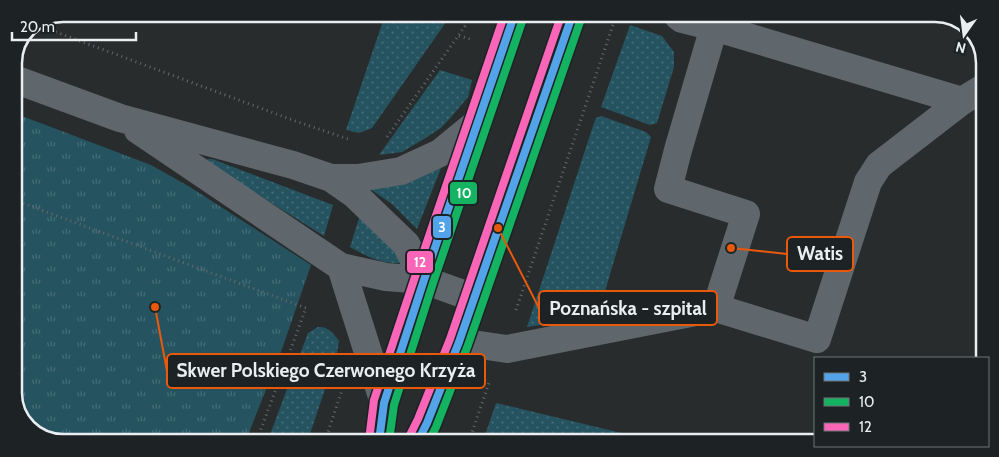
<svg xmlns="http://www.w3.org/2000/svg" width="999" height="457" viewBox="0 0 999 457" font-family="Cabin,sans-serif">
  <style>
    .grass { fill: url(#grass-dots) }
    .park { fill: url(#park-tufts) }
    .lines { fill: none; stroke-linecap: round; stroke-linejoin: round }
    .path { stroke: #64696d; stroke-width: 3; stroke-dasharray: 1 4; stroke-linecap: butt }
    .minor { stroke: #5f676c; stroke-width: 28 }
    .major { stroke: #5f686d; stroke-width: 28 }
    .bus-1-casing { stroke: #1d2325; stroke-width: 11 }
    .bus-2-casing { stroke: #1d2325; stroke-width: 11 }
    .bus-3-casing { stroke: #1d2325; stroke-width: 11 }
    .bus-1 { stroke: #53a3e8; stroke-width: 8 }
    .bus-2 { stroke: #13b361; stroke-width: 8 }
    .bus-3 { stroke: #fa66b7; stroke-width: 8 }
    .rim { fill: none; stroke: #eaeef0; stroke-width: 2.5 }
    .leader { fill: none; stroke: #e8590c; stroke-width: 2 }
    .callout-dot { fill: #e8590c; stroke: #1d2325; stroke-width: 2 }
    .callout { fill: #1d2325; stroke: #e8590c; stroke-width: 2 }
    .callout-label { font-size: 19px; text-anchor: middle; font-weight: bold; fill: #eaeef0 }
    .line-badge { stroke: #1d2325; stroke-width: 2 }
    .badge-label { font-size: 14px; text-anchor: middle; font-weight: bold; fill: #fff }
  </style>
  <defs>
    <pattern id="grass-dots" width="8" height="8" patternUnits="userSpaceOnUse" patternTransform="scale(1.25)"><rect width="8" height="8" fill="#255460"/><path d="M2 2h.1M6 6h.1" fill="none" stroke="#456d77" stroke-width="1.8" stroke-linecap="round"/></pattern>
    <pattern id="park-tufts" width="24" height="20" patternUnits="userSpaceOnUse" patternTransform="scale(1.25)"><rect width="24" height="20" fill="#255460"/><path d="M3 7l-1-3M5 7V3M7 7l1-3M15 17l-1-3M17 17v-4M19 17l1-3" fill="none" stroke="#456d77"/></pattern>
  </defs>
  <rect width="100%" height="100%" fill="#282c2d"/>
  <path class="grass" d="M385,15H451L372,128L359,133L346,130Z
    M630,25L662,36L674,52V67L657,123L650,125L601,107Z
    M440,70L472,80L468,97L452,116L441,128L424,139L402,152L379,155Z
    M601,116L646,132L651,137L608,281C607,285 606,289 604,293C588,320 554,323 527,327L594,123L596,118Z
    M207,159H212L333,205L324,236L208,163Z
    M441,168L417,229L392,204L370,189Z
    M360,215L392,247L402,263C381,264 368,257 350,247Z
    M318,327C328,326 333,333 339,341L337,353L308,440H268L308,333Z
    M496,403L659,442L483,441Z"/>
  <path class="park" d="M14,113L151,165L190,187L311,265L282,349L246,440L44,439L22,421L14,397Z"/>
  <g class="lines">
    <path class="path" d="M37,25L298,122L351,140
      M459,36L470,39
      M387,137L472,16
      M14,200L306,308L257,440
      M516,310L616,16
      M325,441L342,390
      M469,441L489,383"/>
    <path class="minor" d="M714,27L962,101
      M14,79L120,118L293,165L331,178L354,194L406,244L424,280
      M138,130L341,267L384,403
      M331,178H358L401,171L440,153L479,121
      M341,267L386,277L424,280L474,298
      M716,308L817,339L868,182L879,165L962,101L985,87
      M459,342L507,349L716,308L746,214L668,189L678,150L714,27L682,19L678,16"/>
    <path class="major" d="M379,441L384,403L424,280L514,16
      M418,441L427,423L459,342L572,16"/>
    <defs>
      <path id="bus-1" d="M379,441L384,403L424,280L514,16
        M418,441L427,423L459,342L572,16"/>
      <path id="bus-2" d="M389,441L394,405L433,283L523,19
        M429,441L436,427L468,345L581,19"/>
      <path id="bus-3" d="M409,437L418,419L450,339L561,16
        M369,440L374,400L415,277L504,16"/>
    </defs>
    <use href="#bus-1" class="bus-1-casing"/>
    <use href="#bus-2" class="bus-2-casing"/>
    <use href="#bus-3" class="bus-3-casing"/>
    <use href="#bus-1" class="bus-1"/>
    <use href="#bus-2" class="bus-2"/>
    <use href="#bus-3" class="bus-3"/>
  </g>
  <path d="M0 0H999V457H0ZM63 22H935A41 41 0 0 1 976 63V393A41 41 0 0 1 935 434H63A41 41 0 0 1 22 393V63A41 41 0 0 1 63 22Z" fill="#1d2325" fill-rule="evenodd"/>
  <path class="rim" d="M63 22H935A41 41 0 0 1 976 63V393A41 41 0 0 1 935 434H63A41 41 0 0 1 22 393V63A41 41 0 0 1 63 22Z"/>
  <path class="leader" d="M731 248L787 254M498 228L539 308M155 307L167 371"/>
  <g class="callout-dot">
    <circle cx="731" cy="248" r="5"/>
    <circle cx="498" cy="228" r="5"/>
    <circle cx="155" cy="307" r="5"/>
  </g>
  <g class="callout">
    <rect x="787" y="237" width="66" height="34" rx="5"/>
    <rect x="539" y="291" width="178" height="34" rx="5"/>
    <rect x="167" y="354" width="318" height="34" rx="5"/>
  </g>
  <g class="callout-label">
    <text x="820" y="260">Watis</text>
    <text x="628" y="315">Poznańska - szpital</text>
    <text x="326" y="377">Skwer Polskiego Czerwonego Krzyża</text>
  </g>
  <g class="line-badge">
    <rect x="449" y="181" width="29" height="24" rx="5" fill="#13b361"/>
    <rect x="432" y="215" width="20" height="24" rx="5" fill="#53a3e8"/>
    <rect x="406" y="250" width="28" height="24" rx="5" fill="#fa66b7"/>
  </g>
  <g class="badge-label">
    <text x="464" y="198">10</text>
    <text x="442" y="232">3</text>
    <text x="420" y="267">12</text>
  </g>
  <rect x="814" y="357" width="175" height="90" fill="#1d2325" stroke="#6f7476"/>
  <rect x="824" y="373" width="25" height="8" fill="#53a3e8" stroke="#6f7476"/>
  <text x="859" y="382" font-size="15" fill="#eaeef0">3</text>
  <rect x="824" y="398" width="25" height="8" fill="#13b361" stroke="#6f7476"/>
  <text x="859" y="407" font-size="15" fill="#eaeef0">10</text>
  <rect x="824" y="423" width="25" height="8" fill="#fa66b7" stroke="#6f7476"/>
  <text x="859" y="432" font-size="15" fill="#eaeef0">12</text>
  <g transform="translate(964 35) rotate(194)" stroke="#1d2325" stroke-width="4" paint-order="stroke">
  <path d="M0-4L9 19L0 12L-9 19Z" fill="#eaeef0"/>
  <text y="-8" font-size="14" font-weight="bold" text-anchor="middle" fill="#eaeef0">N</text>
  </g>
  <path d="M12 32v8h124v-8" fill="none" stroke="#eaeef0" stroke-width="2.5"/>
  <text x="20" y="32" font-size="15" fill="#eaeef0" stroke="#1d2325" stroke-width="4" paint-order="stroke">20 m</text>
</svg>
